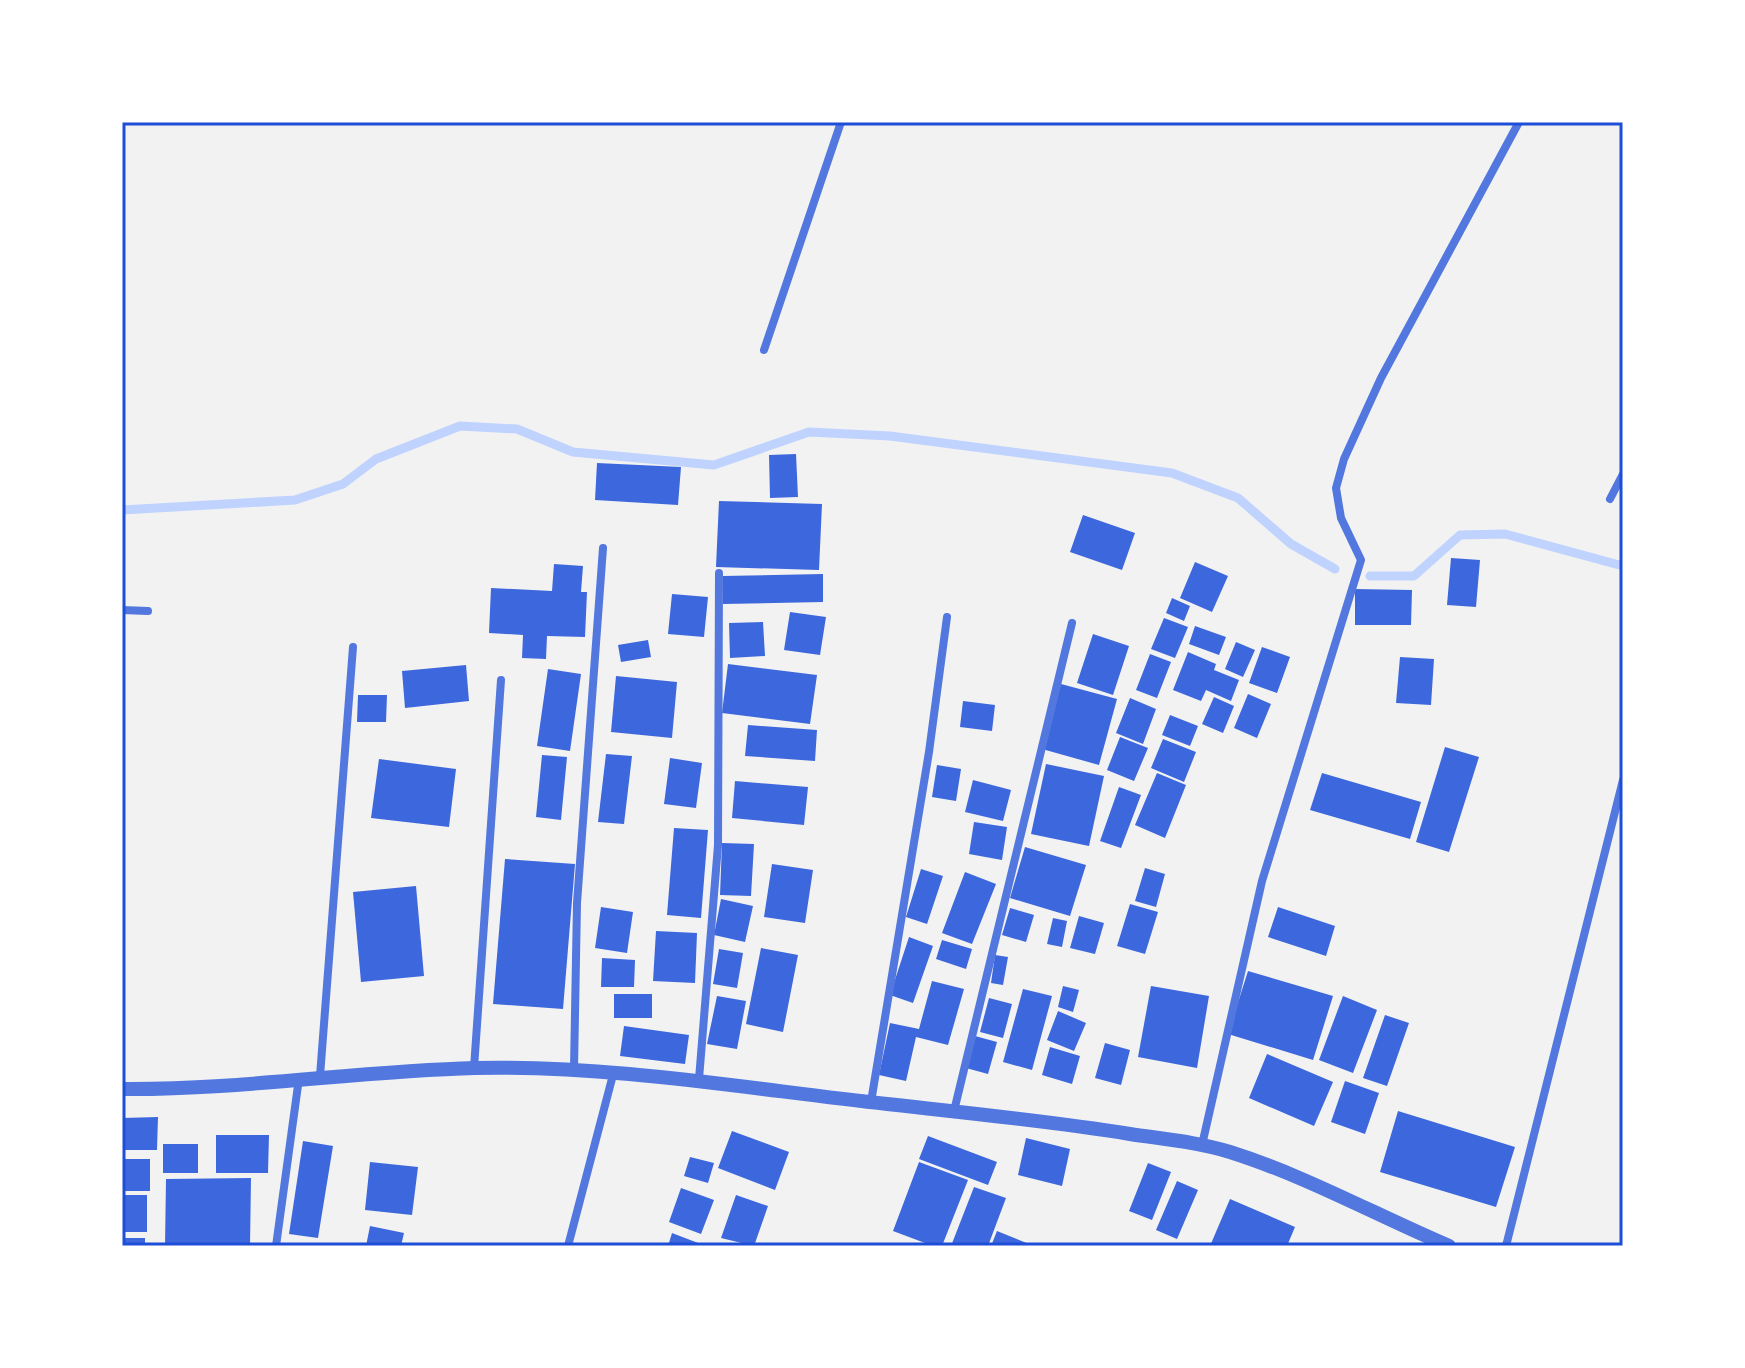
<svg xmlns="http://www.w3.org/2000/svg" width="1745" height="1368" viewBox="0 0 1745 1368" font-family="Overpass,sans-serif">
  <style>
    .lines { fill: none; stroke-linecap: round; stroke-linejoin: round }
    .stream { stroke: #bfd3fe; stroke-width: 9 }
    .building { fill: #3d67dc }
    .minor { stroke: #5277de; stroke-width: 8 }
    .tertiary { stroke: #5277de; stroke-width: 14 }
    .neatline { fill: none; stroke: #1d4ed8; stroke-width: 3 }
  </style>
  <rect width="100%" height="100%" fill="#f2f2f2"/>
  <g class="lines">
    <path class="stream" d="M122,510L295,500L343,484L376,459L460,426L517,429L573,452L714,465L809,432L890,436L1172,473L1238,498L1291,544L1335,569
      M1370,576H1414L1460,535L1505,534L1623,566"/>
  </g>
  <path class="building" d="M796,454L798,497L770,498L769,455Z
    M597,463L681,467L678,505L595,500Z
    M719,501L822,504L819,570L716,567Z
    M1083,515L1135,533L1122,570L1070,552Z
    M1451,558L1480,560L1476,607L1447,605Z
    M1195,562L1228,576L1212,612L1180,598Z
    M554,564L583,566L581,592H587L585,637L547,636L546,659L522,658L523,635L489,633L491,588L552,591Z
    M823,574V602L723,604V576Z
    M1355,589L1412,590L1411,625H1355Z
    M672,594L708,597L704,637L668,634Z
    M1172,598L1190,606L1184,621L1166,613Z
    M790,612L826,617L820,655L784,650Z
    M1164,618L1188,627L1175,658L1151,649Z
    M763,622L765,656L730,658L729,623Z
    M1195,626L1226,637L1219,655L1189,644Z
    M1093,634L1129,646L1113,695L1077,683Z
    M648,640L651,657L621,662L618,645Z
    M1236,642L1255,650L1243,677L1225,669Z
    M1262,647L1290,657L1277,693L1249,683Z
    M1188,652L1216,664L1214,670L1239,680L1231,701L1206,690L1201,701L1173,690Z
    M1150,654L1171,662L1157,698L1136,690Z
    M1400,657L1434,659L1431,705L1396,703Z
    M728,664L817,675L810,724L722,713Z
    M466,665L469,701L405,708L402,671Z
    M548,669L581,674L570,751L537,746Z
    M616,676L677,682L672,738L611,732Z
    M1061,684L1117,699L1099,765L1042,749Z
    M1248,694L1271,704L1257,738L1234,728Z
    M358,695H387L386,722H357Z
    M1214,697L1234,706L1223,733L1202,724Z
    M1130,698L1156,709L1143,744L1116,733Z
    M963,701L995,705L992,731L960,727Z
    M1170,715L1198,726L1190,746L1162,735Z
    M748,725L817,730L815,761L745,756Z
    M1120,737L1148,748L1134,781L1107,770Z
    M1163,739L1196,752L1184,782L1151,768Z
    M1445,747L1479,757L1449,852L1416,842Z
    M606,754L632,756L624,824L598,822Z
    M542,755L567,757L561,820L536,817Z
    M670,758L702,763L696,808L664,804Z
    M379,759L456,769L449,827L371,818Z
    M1046,764L1104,776L1089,846L1031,834Z
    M937,765L961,769L956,801L932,797Z
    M1157,773L1186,785L1165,838L1135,825Z
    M1322,773L1421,802L1410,839L1310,810Z
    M973,780L1011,790L1003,821L965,812Z
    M735,781L808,787L804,825L732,818Z
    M1119,787L1141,795L1121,848L1100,841Z
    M974,822L1007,827L1002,860L969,854Z
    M674,828L708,830L701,918L667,915Z
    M722,843L754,844L751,896L720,895Z
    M1025,847L1086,865L1070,916L1010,898Z
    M505,859L575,864L563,1009L493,1004Z
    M772,864L813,870L805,923L764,917Z
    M1145,868L1165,874L1156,907L1135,901Z
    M921,869L943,876L927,924L906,917Z
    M965,872L996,884L972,944L942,933Z
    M416,886L424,976L361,982L353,892Z
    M721,899L753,906L745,942L714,935Z
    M1130,904L1158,912L1145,954L1117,946Z
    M601,907L633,912L627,953L595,948Z
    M1278,907L1335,926L1326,956L1268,937Z
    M1010,908L1034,915L1026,942L1002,935Z
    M1079,916L1104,923L1095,954L1070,948Z
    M1053,918L1067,921L1062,947L1047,944Z
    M656,931L697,933L695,983L653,981Z
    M909,937L933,946L913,1003L890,995Z
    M942,940L972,949L966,969L936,959Z
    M761,948L798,955L783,1032L746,1024Z
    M719,949L743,953L737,988L713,984Z
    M995,955L1008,957L1003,985L991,983Z
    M602,958L635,960L634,987H601Z
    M1248,971L1333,996L1313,1060L1228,1034Z
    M932,981L964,989L948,1045L916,1037L906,1081L879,1075L890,1023L919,1029Z
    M1063,986L1079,990L1073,1012L1058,1007Z
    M1151,986L1209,996L1197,1068L1138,1057Z
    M1023,989L1052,996L1032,1070L1003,1062Z
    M614,994H652V1018H614Z
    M717,996L746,1001L737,1049L707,1044Z
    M1343,996L1377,1010L1353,1073L1319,1060Z
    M989,998L1012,1004L1003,1038L980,1032Z
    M1058,1011L1086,1023L1074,1051L1047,1040Z
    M1385,1015L1409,1023L1387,1086L1363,1078Z
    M624,1026L689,1035L685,1064L620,1056Z
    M975,1036L997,1042L988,1074L966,1068Z
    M1105,1043L1130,1050L1121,1085L1095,1078Z
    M1050,1047L1080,1056L1072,1084L1042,1075Z
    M1267,1054L1333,1082L1314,1126L1249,1098Z
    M1345,1081L1379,1093L1365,1134L1331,1122Z
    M1398,1111L1515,1147L1496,1207L1380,1172Z
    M158,1117L157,1150H122V1118Z
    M732,1131L789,1152L775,1190L718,1168Z
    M216,1135H269L268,1173H216Z
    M928,1136L997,1162L988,1185L919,1159Z
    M1026,1138L1070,1149L1062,1186L1018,1175Z
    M303,1141L333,1146L318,1238L289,1234Z
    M163,1144H198V1173H163Z
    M690,1157L714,1163L708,1183L684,1176Z
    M122,1159H150V1191H122Z
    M370,1162L418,1167L412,1215L365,1210Z
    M919,1162L968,1180L942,1246H933L893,1231Z
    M1148,1163L1171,1172L1152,1220L1129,1211Z
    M251,1178L250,1246H165L166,1179Z
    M1177,1181L1198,1190L1177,1239L1156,1230Z
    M974,1187L1006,1198L988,1246H951Z
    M681,1188L714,1200L701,1234L669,1222Z
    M122,1195H147V1232H122Z
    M736,1195L768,1206L754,1246L721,1238Z
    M1230,1199L1295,1227L1287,1246H1210Z
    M370,1226L404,1233L401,1246H366Z
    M997,1231L1034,1246H991Z
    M672,1233L706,1246H668Z
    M122,1238H145V1246H122Z"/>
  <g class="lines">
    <path class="minor" d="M764,350L841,122
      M1610,499L1623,474
      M122,610L148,611
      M474,1068L501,680
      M574,1069L577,903L603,548
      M320,1076L353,647
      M699,1079L718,845L719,573
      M871,1102L929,752L947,617
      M954,1111L1072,623
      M1202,1145L1262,881L1361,560L1341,518L1336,488L1344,459L1381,378L1519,122
      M276,1246L299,1078
      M568,1246L614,1071
      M1506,1246L1623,780"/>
    <path class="tertiary" d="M122,1089C240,1090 357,1071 475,1068C614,1065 749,1089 887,1104C968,1113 1049,1121 1130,1134C1163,1139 1198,1142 1230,1152C1306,1176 1376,1215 1449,1246"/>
  </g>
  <rect width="1745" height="1368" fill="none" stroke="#ffffff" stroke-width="248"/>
  <rect x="124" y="124" width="1497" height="1120" class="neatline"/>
</svg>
